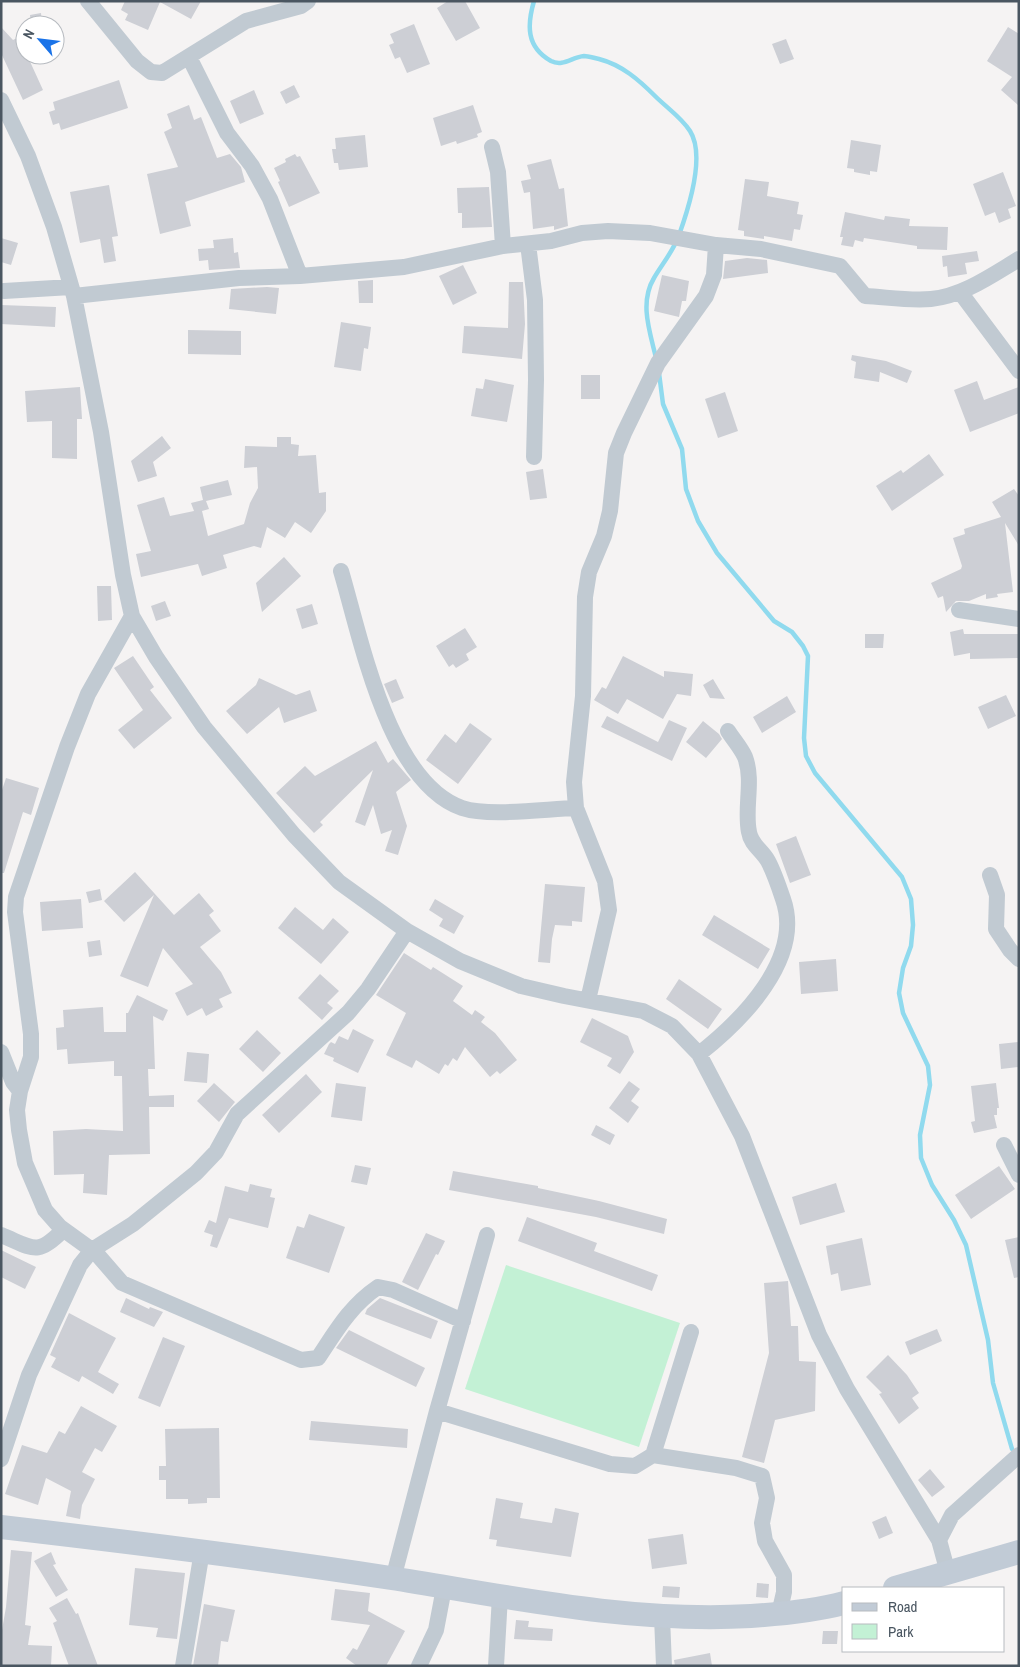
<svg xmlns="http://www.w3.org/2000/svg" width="1020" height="1667" viewBox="0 0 1020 1667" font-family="'Archivo Narrow',sans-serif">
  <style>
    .green { fill: #c3f1d5 }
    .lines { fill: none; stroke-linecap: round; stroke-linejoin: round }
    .stream { stroke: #90daee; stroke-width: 4.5 }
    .building { fill: #cdcfd5 }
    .street { stroke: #c1cad2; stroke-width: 16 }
    .secondary { stroke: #c1cbd6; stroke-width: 24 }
  </style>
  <rect width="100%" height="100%" fill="#f5f3f3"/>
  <path class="green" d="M506,1265L680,1323L639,1447L465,1389Z"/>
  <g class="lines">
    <path class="stream" d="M534,1C527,25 526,47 551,61C563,67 572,57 584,56C588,56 594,58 599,59C622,65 639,80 655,96C666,107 682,118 690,131C706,156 688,210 679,235
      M656,358C650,332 639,303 654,278C661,266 670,255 676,242
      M659,373L663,404L682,449L686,489L698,521L717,553L774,621L792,632L803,646L808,656L804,738L806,756L815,773L902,877L911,899L913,925L911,946L903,968L899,993L903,1013L928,1066L930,1085L920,1135L921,1158L932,1185L954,1220L966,1245L988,1340L993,1383L1012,1449"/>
  </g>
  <path class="building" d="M125,1H201L191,19L160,2L148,30L125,20L128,14L121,10Z
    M448,1H465L480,28L456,41L437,8Z
    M41,13L42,25H31L30,15Z
    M414,24L430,64L407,73L400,57L395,59L389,45L394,43L390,34Z
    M1,27L13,40L19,37L25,55H27L43,90L23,100L1,53Z
    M1008,27L1019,34V106L1001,90L1012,77L987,61Z
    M786,39L794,59L780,64L772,44Z
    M119,80L128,108L61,130L59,123L53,125L49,112L55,110L53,102Z
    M294,85L300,97L286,104L280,92Z
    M254,90L264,114L240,124L230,101Z
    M189,105L194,120L201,117L217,158L230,154L241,167L245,182L185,202L191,226L160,234L147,174L178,167L164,132L172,128L167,114Z
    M473,105L482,132L477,134L478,137L457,144L456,141L441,146L433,118Z
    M365,135L368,167L339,170L338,163H334L332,149H336L335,138Z
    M851,140L881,145L877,172L870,171V175L854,172V169L847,168Z
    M295,154L297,157L300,156L320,193L289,207L278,182L280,181L274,168L286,162L285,159Z
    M551,159L559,189L564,188L568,226L554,230V226L533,229L530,192L524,193L521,181L531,179L527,165Z
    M1003,172L1016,206L1008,209L1011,218L999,223L995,212L985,216L973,184Z
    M745,179L769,182L767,196L799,202L797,214L803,215L800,230L794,229L792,241L764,236V239L744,236V231L738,230Z
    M109,185L118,236L112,237L116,261L104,263L100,239L80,243L70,192Z
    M489,187L492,227L462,228V213H458L457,188Z
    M845,212L884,220L885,216L910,219L909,226L948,227L947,250L917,249V246L864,238L863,242L855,240L853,247L841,245L843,237H840Z
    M1,238L18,243L11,265L1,262Z
    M233,238L234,253L238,252L240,268L209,270L208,260L199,261L198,249L214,248L213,240Z
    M977,251L979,261L965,263L967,274L948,277L947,266L943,267L942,256Z
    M747,258L767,260L768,273L723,279L725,261Z
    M463,265L477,293L453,305L439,276Z
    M662,275L689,281L686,301H682L679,317L654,311Z
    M373,280V303H359L358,281Z
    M509,282H523L525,324L522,359L462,353L464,326L508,328Z
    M267,287L279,288L276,314L229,309L231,289Z
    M1,305L56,307L55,327L1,324Z
    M341,322L371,327L368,349L364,348L361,371L334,367Z
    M188,330L241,331V355L188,354Z
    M852,355L886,361L912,371L907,383L880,372L879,382L854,378L856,362L851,360Z
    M581,375H600V399H581Z
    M485,379L514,385L507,422L471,416L476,388L483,389Z
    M977,381L984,400L1019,387V413L970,432L954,390Z
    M80,387L82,419H77V459L52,458V421L27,422L25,391Z
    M725,392L738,431L718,438L705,399Z
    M162,436L171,448L153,462L157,476L138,482L131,461Z
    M277,437H291V444L299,445L298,456L316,455L319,493L326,492V511L311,533L295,522L285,538L267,527L261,548L254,546L223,555L227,568L202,576L198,564L141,577L136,554L151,551L137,505L164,497L170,516L194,511L191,503L203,500L200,487L228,480L232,495L206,501L209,509L202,511L208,536L244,524L250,503L258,488L257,467L244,468L245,446L277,447Z
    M929,454L944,475L892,511L876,486L901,470L903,473Z
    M543,469L547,498L530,500L526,472Z
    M1014,489L1019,496V546L1005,523L1013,592L997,594L998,597L986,599V594L969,601H956L946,612L943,596L938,598L931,583L961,569L962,566L953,538L965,534L964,529L1001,517L992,502Z
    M284,557L301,576L262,612L256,583Z
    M97,586H111L112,620L98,621Z
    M165,601L171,616L156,621L151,606Z
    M312,604L318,624L302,629L296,609Z
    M465,628L477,647L466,654L469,660L456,668L453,664L449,667L436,646Z
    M963,629L964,634H1019V658L970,659V653L954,656L950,632Z
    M865,634H884L883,648H865Z
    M133,656L154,687L150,690L172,718L134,749L118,730L143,710L114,668Z
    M623,656L664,677V671L693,674L691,696L677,694L663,719L627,699L618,714L594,700L602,687L606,689Z
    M259,678L296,695L310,690L317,711L284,723L279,707L247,734L226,711L256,685Z
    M396,679L404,698L392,703L384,684Z
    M713,679L725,699L710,698L703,685Z
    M1006,695L1016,716L988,729L978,707Z
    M787,696L796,712L762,733L753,717Z
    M607,716L658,742L669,720L687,728L672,761L601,727Z
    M703,721L719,734L722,739L706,758L686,742Z
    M470,723L492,739L458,784L426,760L445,734L456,743Z
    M376,741L388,763L393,759L411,780L396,792L407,826L398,855L385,851L392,830L381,834L373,805L365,826L355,822L373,770L320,822L323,825L314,833L276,793L305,766L315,776Z
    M6,778L39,788L31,815L23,812L4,873H1V793Z
    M796,836L811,875L790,883L776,844Z
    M135,872L174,915L199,893L214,911L209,915L221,931L200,947L221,972L232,993L219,999L223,1007L206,1016L202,1008L187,1016L175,993L193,984L163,948L148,987L120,976L154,895L124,922L104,901Z
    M545,884L585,887L582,922L572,921V926L555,925L552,939L550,963L538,962Z
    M100,889L102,900L89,903L86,892Z
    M81,899L83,928L42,931L40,902Z
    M435,899L464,916L454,934L439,926L443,919L429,910Z
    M295,907L323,930L333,918L349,932L321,964L278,928Z
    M714,915L770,949L758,969L702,935Z
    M100,940L102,955L89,957L87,942Z
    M404,953L431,970L433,967L463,986L453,1001L472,1015L475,1010L485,1017L481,1022L495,1033L517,1060L500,1074L497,1071L490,1077L465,1047L457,1061L453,1058L448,1066L445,1064L439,1074L416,1060L412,1068L386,1055L406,1013L376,995Z
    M836,959L838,991L801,994L799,962Z
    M320,974L339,991L327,1003L333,1008L322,1020L298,998Z
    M679,979L722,1009L708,1029L666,999Z
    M137,995L168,1010L163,1021L153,1016L155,1069H148L149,1096L174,1095V1107H149L150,1154L109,1155L107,1195L83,1193L84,1174L54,1175L53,1131L86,1129L123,1131L122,1076H114V1061L68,1064L67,1049L57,1050L56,1028L64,1027L63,1010L103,1007L104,1032H126V1013H128Z
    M592,1018L628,1036L634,1052L620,1074L607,1066L612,1058L580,1042Z
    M353,1029L374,1040L358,1073L333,1061L334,1058L324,1054L329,1044L331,1042L335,1044L339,1036L348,1040Z
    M257,1030L281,1053L263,1072L239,1049Z
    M1019,1042V1067L1001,1069L999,1044Z
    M187,1052L209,1054L207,1083L184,1081Z
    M306,1074L322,1092L279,1133L262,1115Z
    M629,1081L640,1089L631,1101L639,1107L628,1123L609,1108Z
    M214,1083L235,1102L219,1122L197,1101Z
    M336,1083L366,1087L362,1121L331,1117Z
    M996,1083L999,1108H997V1115H994L997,1128L974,1133L971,1122L975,1121L971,1086Z
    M596,1125L615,1135L610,1145L591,1135Z
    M355,1165L371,1168L367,1185L351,1182Z
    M999,1166L1015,1189L971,1219L955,1195Z
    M453,1171L538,1186V1188L599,1201L667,1219L664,1234L596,1217L449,1190Z
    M836,1183L845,1212L800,1225L792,1197Z
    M250,1184L272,1189L270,1197L275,1198L268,1228L229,1218L217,1248L210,1246L213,1235L204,1232L209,1220L216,1223L225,1186L248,1192Z
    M309,1214L345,1227L329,1273L286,1258L297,1226L304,1228Z
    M527,1217L597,1243L594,1251L658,1275L652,1291L518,1241Z
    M426,1233L445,1241L438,1255L436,1254L418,1290L402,1282Z
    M1019,1237V1277L1014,1278L1005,1240Z
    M862,1238L871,1285L841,1291L838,1273L831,1275L826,1246Z
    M1,1250L36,1267L25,1289L1,1277Z
    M788,1281L791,1326H798L799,1361L816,1362L815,1411L775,1420L764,1463L742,1457L769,1353L764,1283Z
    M126,1298L149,1309L150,1307L163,1312L154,1327L120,1312Z
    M380,1298L438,1321L431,1339L365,1314L367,1309Z
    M69,1313L116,1338L98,1372L119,1384L113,1394L82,1376L79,1382L51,1367L56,1358L50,1355Z
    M937,1329L942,1341L910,1355L905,1342Z
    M349,1330L425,1368L416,1387L336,1348Z
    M163,1337L185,1346L160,1407L138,1398Z
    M888,1355L907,1375L919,1393L912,1398L919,1408L899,1424L879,1394L882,1393L866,1377Z
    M81,1406L117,1426L102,1452L95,1448L82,1472L95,1479L82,1505L80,1519L66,1516L71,1491L46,1478L38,1505L5,1494L22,1445L47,1453L59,1431L65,1434Z
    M311,1421L408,1429L407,1448L309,1440Z
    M219,1428L220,1498H207V1503L188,1504V1499H166V1480H159V1466H166L165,1429Z
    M930,1469L945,1487L932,1497L918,1480Z
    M496,1498L523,1503L520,1518L552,1523L555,1508L579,1513L571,1557L496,1546L497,1540L489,1539Z
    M886,1516L893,1533L879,1539L872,1522Z
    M683,1534L687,1564L652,1569L648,1539Z
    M11,1550L32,1552L25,1625L31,1626L28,1645L52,1646L51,1666H1V1636L6,1607Z
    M51,1552L56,1564L53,1565L68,1590L56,1597L34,1561Z
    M135,1568L185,1573L177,1639L156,1637L158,1628L129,1625Z
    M757,1583L769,1584L768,1598L756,1597Z
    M663,1586L680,1587L679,1598L662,1597Z
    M335,1589L370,1593L368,1611L405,1631L386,1666H357L346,1658L353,1648L357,1650L370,1625L331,1620Z
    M67,1598L76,1614L78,1613L98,1666H69L53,1623L57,1621L49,1608Z
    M204,1604L235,1610L228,1642L221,1641L218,1666H193Z
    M516,1620L529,1621L528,1627L553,1629L552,1641L514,1639Z
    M823,1631H838L837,1644H822Z
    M710,1653L712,1666H675L674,1660Z"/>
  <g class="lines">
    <path class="street" d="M88,1L137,61L151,72L162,73L246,21L301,6L308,1
      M189,57L227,133L252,166L270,199L300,276
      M1,100L28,156L54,227L74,296L101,432L123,575L132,616L156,657L204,727L294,835L339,882L407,931L460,961L521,986L564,996L643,1011L672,1026L699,1054L742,1136L819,1335L847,1389L939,1540
      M492,147L498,172L503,246
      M528,244L535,300L536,380L534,457
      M4,291L71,287
      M960,292L1019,371
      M74,296L239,278L300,276L404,267L503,246L551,241L582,233L608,231L650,233L716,245L761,249L840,266L865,296C886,297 909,301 931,299C963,296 992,275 1019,259
      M341,571C361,638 388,782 462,808C489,817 545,809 576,808
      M959,610L1019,619
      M132,616L88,694L67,747L16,897L15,912L31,1034V1057L20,1091L17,1110L19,1130L25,1163L45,1210L60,1227L96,1253L122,1283L301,1360L318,1358C336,1331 350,1306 378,1287L393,1290L463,1321
      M990,875L997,895L996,929L1010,950L1019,959
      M588,1000L609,910L605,881L576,808L574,782L583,696L585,597L589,572L604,536L610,511L616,453L624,433L658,363L706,296L714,275L716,245
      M1,1052L13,1082L20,1091
      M699,1054C741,1021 804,959 783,899C779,887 774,872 768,861C762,850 751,845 749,832C744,808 754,781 745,757C741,748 733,739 728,731
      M1004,1145L1019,1175
      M1,1235C33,1248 37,1257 63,1230
      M437,1411L610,1464L635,1466L653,1455L691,1332
      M653,1455L736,1468L762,1476L767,1498L762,1523L765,1541L784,1575V1592L779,1614
      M1,1459L29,1375L80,1265L92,1250L133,1224L196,1173L216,1152L237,1114L348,1013L368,989L407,931
      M948,1573L939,1540L952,1515L1019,1455
      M393,1579L437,1411L487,1235
      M662,1617L664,1666
      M183,1666L202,1551
      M419,1666L436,1630L444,1588
      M496,1666L500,1596"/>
    <path class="secondary" d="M1,1527C131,1542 261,1558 391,1578C510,1597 629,1623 751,1616C782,1614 814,1611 844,1603
      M895,1588L1019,1552"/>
  </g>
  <rect width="1020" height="1667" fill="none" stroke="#4a5661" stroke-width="5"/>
  <rect x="842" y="1587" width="162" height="65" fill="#ffffff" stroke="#b7bbc0"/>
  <rect x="852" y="1603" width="25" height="8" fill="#c1cbd6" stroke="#b7bbc0"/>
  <text x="888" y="1612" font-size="15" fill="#4a5661">Road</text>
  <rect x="852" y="1624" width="25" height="15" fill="#c3f1d5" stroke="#b7bbc0"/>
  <text x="888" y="1637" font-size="15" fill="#4a5661">Park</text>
  <g transform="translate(40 40) rotate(298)"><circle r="24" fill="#ffffff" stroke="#b7bbc0"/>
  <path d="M0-4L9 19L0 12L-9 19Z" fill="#1a73e8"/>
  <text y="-8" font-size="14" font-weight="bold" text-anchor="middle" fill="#4a5661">N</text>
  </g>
</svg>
